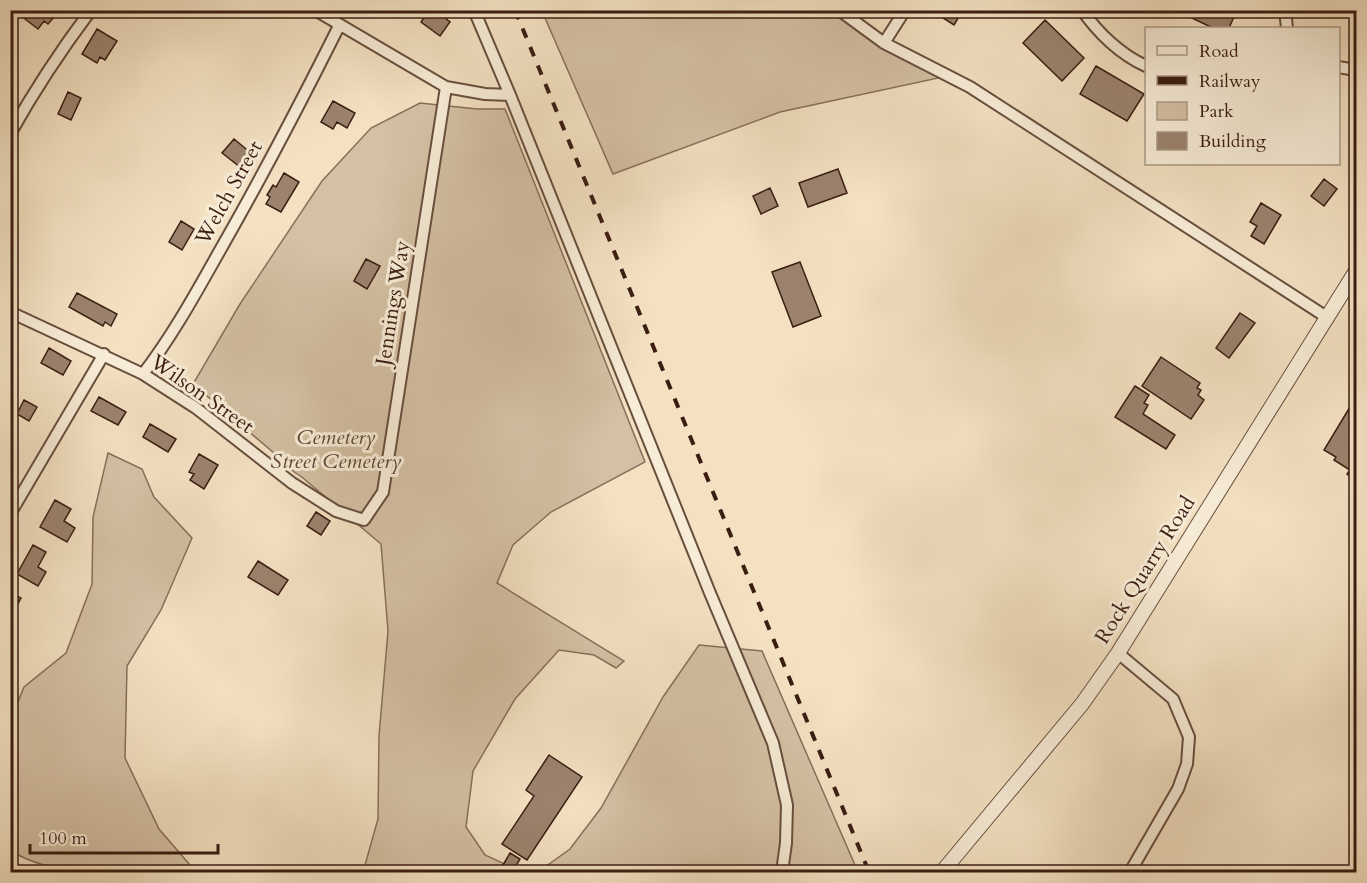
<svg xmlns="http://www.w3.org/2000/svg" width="1367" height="883" viewBox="0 0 1367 883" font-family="Cardo,serif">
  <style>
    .green { fill: #d4c0a4; stroke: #886e5b; stroke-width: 1.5 }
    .building { fill: #9b836e; stroke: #3b1d12; stroke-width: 1.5 }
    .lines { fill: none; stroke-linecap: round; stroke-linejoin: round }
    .minor-casing { stroke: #694e3e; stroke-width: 14 }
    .tertiary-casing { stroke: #694e3e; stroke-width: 16 }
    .minor { stroke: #f7ecd7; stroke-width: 10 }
    .tertiary { stroke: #f7ecd7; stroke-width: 14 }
    .rail { stroke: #3b1d12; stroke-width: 4; stroke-dasharray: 10 10; stroke-linecap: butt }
    .labels { text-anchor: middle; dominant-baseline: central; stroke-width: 6; stroke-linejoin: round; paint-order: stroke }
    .street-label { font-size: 21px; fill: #3b1d12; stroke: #f7ecd7 }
    .park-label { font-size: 21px; font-style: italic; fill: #614636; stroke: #f7ecd7 }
  </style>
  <rect width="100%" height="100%" fill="#f3e1c2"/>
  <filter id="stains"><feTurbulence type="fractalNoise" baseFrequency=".00333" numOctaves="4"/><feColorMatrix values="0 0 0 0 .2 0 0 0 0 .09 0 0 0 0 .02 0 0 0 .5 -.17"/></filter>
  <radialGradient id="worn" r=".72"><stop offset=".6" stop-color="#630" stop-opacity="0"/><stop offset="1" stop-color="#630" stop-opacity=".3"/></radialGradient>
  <path class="green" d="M542,11H839L943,77L780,112L613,174Z
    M420,103L477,109H505L645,462L551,512L513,545L497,583L624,661L616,668L594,655L559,650L515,699L473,771L466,827L485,855L522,872H363L378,819L379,736L388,631L381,544L303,478L280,462L281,459L193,384L240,304L322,181L371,128Z
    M108,453L142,469L154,497L192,538L161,610L127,666L125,758L159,829L196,872C138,873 62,882 11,851V719L24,687L66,653L92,584L93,517Z
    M699,645L762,651L858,872H538L570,849L601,808L663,697Z"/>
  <path class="building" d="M30,10H52L50,13L54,17L48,24L44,21L38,29L24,18Z
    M429,10H435L450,22L440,36L421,22Z
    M943,10H963L954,25L940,16Z
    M1175,10H1237L1229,28H1213Z
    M1045,20L1084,58L1062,81L1023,43Z
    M97,29L117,41L105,60L100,57L97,63L82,54Z
    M10,53L17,57L10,67Z
    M1096,66L1144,94L1127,121L1080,94Z
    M68,92L81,98L71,120L58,114Z
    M333,101L355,113L347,128L337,122L333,129L321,122Z
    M234,139L251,153L240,167L222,153Z
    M838,169L847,193L808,207L799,183Z
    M284,173L299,182L281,212L266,204L270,197L267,195L273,185L276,187Z
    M1324,179L1337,189L1324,206L1311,196Z
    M770,188L778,206L761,214L753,196Z
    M1261,203L1281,215L1264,244L1251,236L1257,226L1250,222Z
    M181,221L194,229L182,250L169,242Z
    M366,259L380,266L367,289L354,281Z
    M800,262L821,316L793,327L772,272Z
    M77,293L117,314L111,326L105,322L103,326L69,307Z
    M1240,313L1255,323L1229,358L1216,348Z
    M49,348L71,361L63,375L41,363Z
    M1161,357L1200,383L1197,388L1201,390L1198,395L1204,400L1191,419L1142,386Z
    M1135,386L1149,395L1144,403L1148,405L1143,414L1175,435L1166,449L1115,417Z
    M99,397L126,412L118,425L91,411Z
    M1356,397V480L1347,474L1350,470L1334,460L1336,457L1324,450Z
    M24,400L37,407L29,421L17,414Z
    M150,424L176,439L168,452L143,437Z
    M199,454L218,465L204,489L190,480L194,474L189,472Z
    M55,500L71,509L64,521L75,528L67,542L40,527Z
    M316,512L330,521L321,535L307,526Z
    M33,545L46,552L38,567L46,572L38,586L17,574Z
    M258,561L288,580L278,595L248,577Z
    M10,593L21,598L10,619Z
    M549,755L582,777L527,860L502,844L534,796L526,790Z
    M510,853L520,859L513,871L503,865Z
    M10,866L23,872H10Z"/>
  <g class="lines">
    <defs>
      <path id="minor" d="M315,10L446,87L485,94L510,95
        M474,10L510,95L710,593L773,743L787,805L786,843L782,872
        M839,10L884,43L970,87L1328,318
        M1082,10C1098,33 1121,55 1146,66
        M1285,10L1287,28
        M884,43L905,10
        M1338,67L1356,70
        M10,134C34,91 61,50 91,10
        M10,312L143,374L196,408L292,483L336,511L364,520L383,492L446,87
        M143,374C174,334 198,289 223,245C264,173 302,100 339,26
        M10,514L104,354
        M1118,653L1173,699L1189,737L1187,764L1178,789L1130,872"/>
      <path id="tertiary" d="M942,872L1082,704L1118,653L1356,271"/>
    </defs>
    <use href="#minor" class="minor-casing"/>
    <use href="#tertiary" class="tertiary-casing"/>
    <use href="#minor" class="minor"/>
    <use href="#tertiary" class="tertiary"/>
    <path class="rail" d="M515,10L869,872"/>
  </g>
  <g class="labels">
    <g class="street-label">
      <text transform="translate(229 193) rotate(-61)">Welch Street</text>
      <text transform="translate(393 303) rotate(-81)">Jennings Way</text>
      <text transform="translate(202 394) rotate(35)">Wilson Street</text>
      <text transform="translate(1145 570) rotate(-58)">Rock Quarry Road</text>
    </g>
    <g class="park-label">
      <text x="336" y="437">Cemetery<tspan x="336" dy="24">Street Cemetery</tspan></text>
    </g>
  </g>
  <rect width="1367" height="883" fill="none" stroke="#f3e1c2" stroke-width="36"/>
  <rect x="12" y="12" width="1343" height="859" fill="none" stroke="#3b1d12" stroke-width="3"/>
  <rect x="18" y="18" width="1331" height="847" fill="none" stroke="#3b1d12" stroke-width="1.5"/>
  <rect x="1145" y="27" width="195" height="138" fill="#f7ecd7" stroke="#ac9988" stroke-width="1.5"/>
  <rect x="1157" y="46" width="30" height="9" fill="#f7ecd7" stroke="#ac9988" stroke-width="1.5"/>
  <text x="1199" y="57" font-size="18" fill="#3b1d12">Road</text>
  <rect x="1157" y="76" width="30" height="9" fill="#3b1d12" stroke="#ac9988" stroke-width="1.5"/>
  <text x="1199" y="87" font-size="18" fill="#3b1d12">Railway</text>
  <rect x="1157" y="102" width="30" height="18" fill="#d4c0a4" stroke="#ac9988" stroke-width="1.5"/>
  <text x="1199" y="117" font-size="18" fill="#3b1d12">Park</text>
  <rect x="1157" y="132" width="30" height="18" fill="#9b836e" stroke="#ac9988" stroke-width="1.5"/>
  <text x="1199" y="147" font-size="18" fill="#3b1d12">Building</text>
  <path d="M30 844v9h188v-9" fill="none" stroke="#3b1d12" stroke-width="3"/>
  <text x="39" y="844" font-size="18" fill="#3b1d12" stroke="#f7ecd7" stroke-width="4.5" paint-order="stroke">100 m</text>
  <rect width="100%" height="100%" filter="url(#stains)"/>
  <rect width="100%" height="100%" fill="url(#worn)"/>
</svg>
